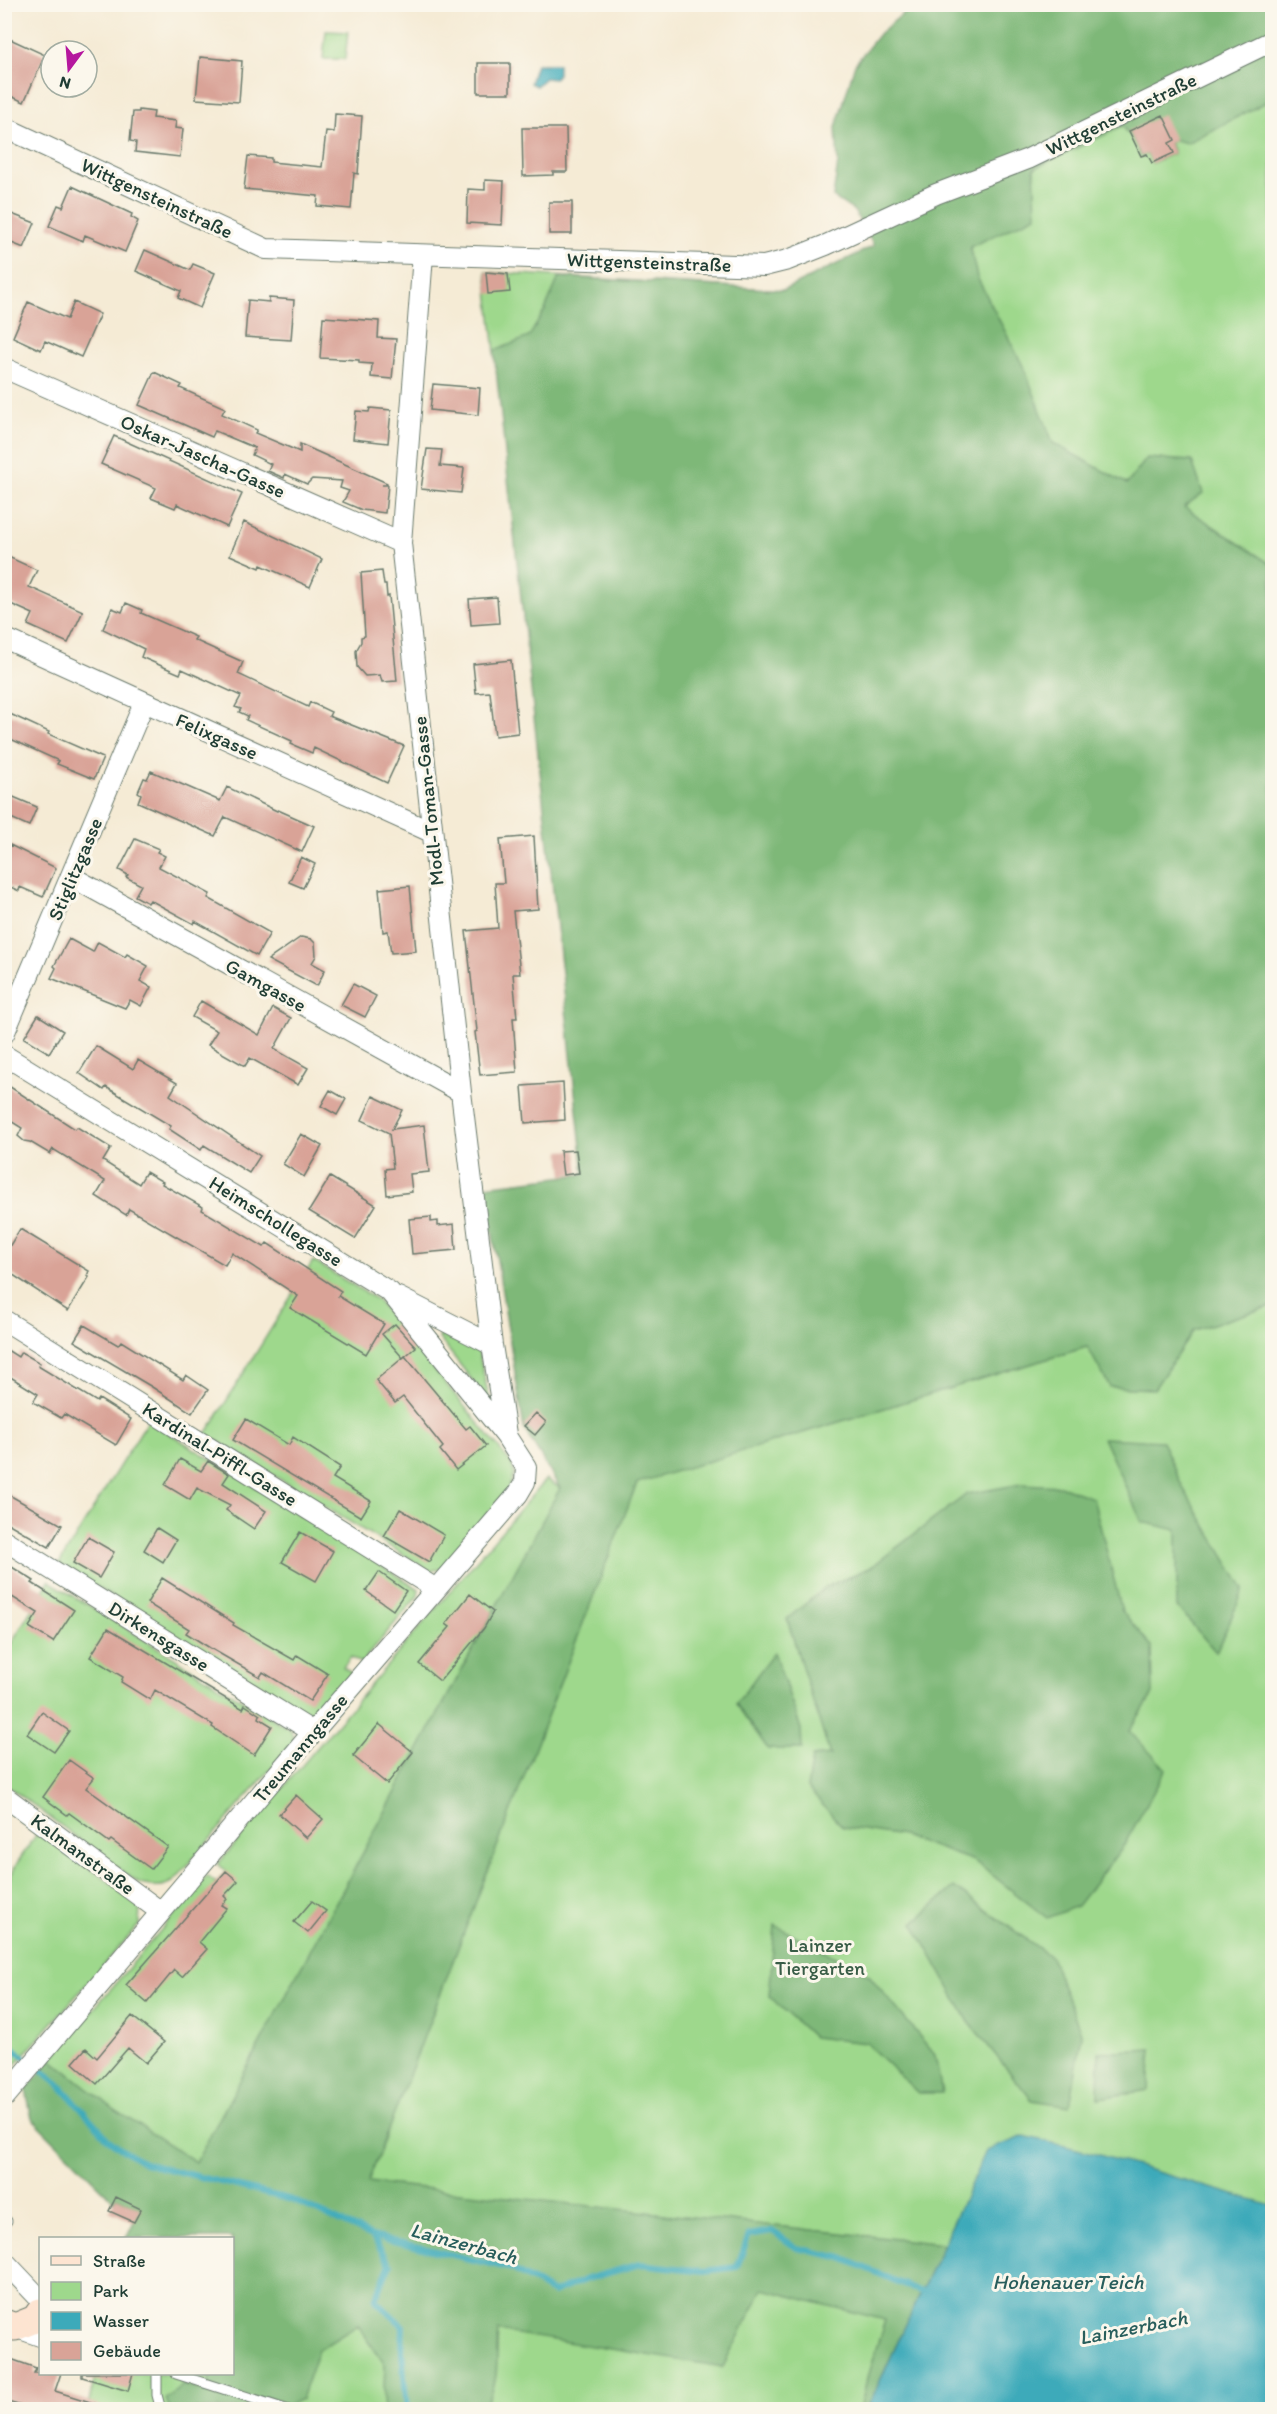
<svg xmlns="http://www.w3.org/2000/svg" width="1277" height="2414" viewBox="0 0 1277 2414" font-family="Itim,sans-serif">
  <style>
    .green { fill: #9ed88c; stroke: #5e8a60; stroke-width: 1.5 }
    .forest { fill: #7eb878; stroke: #4e7a56; stroke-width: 1.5 }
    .water { fill: #3caaba; stroke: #2e7477; stroke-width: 1.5 }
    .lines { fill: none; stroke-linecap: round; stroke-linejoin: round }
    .stream { stroke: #3caaba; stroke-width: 6 }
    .building { fill: #d9a397 }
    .lane-casing { stroke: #6a7a6c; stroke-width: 11 }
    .street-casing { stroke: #6a7a6c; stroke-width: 22 }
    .secondary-casing { stroke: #6a7a6c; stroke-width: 29 }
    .lane { stroke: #fff; stroke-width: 9 }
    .street { stroke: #fff; stroke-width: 20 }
    .secondary { stroke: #fde4d1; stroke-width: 27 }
    .labels { text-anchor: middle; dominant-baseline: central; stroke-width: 6; stroke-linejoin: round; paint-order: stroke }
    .street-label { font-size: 20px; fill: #1f3d34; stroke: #fbf7ec }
    .park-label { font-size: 20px; fill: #385c46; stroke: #fbf7ec }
    .water-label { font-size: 21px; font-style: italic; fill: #285e5c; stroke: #fbf7ec }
  </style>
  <rect width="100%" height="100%" fill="#fbf7ec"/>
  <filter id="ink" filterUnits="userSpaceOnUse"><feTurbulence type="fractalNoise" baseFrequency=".0167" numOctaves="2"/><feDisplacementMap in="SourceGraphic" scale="12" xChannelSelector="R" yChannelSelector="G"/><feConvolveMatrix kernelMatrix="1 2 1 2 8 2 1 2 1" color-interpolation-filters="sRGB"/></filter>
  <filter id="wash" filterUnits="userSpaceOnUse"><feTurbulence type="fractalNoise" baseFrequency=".008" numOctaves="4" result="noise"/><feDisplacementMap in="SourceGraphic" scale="24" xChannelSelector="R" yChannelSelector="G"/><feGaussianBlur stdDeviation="1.35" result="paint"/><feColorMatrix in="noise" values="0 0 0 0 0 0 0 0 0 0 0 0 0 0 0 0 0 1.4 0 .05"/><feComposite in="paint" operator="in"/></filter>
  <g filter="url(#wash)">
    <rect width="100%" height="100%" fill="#f5ebd5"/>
    <path class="green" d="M326,31L348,32L345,59H323Z
      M1272,53V2409H87L96,2374H232V2238L115,2110L51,2059L207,1876L216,1883L226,1871L218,1864L546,1479L560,1488L607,1355L486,272L784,290Z
      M313,1261L376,1299L512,1464L514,1474L507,1492L441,1569L430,1571L206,1434Z
      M440,1335L478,1350L489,1397L487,1399L439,1338Z
      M148,1420L419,1589L418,1596L361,1663L351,1657L343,1667L352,1674L312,1717L306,1716L59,1564Z
      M49,1581L291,1730L294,1742L174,1881C163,1888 153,1887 140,1884L5,1784L4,1655Z
      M38,1832L140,1904L139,1925L7,2074L11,2078L5,2085V1888L17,1863Z"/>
    <path class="forest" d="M917,4L1272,5V99L1187,143L1175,140L1170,143L1174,153L1152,163L1147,154L1141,156L1129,132L1127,133L1123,126L1034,168L1036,216L970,247L977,277L1024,368L1053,443L1127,484L1147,458L1192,461L1203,493L1184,507L1272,565V1306L1194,1330L1154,1389L1110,1387L1087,1347L637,1483L368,2182L943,2244L867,2409H860L868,2374L885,2320L763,2289L723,2367L498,2331C495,2362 502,2382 482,2409H383L385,2365L358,2325L318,2350L301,2399L280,2409H170L166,2399L183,2385L205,2392L211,2374H232V2238H126L140,2209L116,2197L114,2201L32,2119L26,2090L51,2059L115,2110L196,2162L560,1488L524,1429L485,1186L584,1174L494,351L529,337L545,310L559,277L784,290L874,246L854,211L833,197L838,163L836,127L855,64L880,33L911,7Z
      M1103,1438L1162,1441L1183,1488L1244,1589L1216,1652L1177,1607V1530L1142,1522Z
      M1021,1484L1060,1486L1093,1498L1122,1611L1152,1647L1153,1694L1129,1731L1166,1769L1124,1845L1077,1906L1047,1918L974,1861L903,1836L843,1827L807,1788L812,1757L830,1755L787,1619L826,1587L871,1567L967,1494Z
      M774,1652L801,1729L802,1749H768L736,1704Z
      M954,1887L1051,1957L1082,2035L1070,2106L1032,2100L969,2022L913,1923Z
      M775,1925L869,1975L935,2055L942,2093H918L866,2043L813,2037L769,1996Z
      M1152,2049L1149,2090L1098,2098L1099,2052Z"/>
    <path class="water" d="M536,64H558V74L554,79L545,78L536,86L530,83Z
      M1024,2136L1089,2152L1272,2206V2409H867L986,2151Z"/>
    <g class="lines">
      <path class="stream" d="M4,2041L58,2083L110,2141L144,2163L292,2200L372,2236L512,2269L553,2293L587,2279L640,2264L704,2271L737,2267L749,2235L772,2231L797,2248L842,2258L926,2294
        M372,2236L390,2264L375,2300L403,2326L402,2352L407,2410"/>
    </g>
    <g id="blocks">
      <path class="building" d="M10,39L45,55L24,102L4,93V51Z
        M200,57L242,61L239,102L196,99Z
        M478,63H510V93H478Z
        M139,110L154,112L153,118L176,121L175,128L183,129L180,157L135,152L136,142L130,141L133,112H139Z
        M335,114L362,116L358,174L354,173L351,209L317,206L318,196L244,189L248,156L271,158V162L322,167L326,131L334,132Z
        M1163,115L1175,140L1169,143L1174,153L1152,163L1147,154L1141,156L1129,131Z
        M522,128H566L567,172H553V175L523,176Z
        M485,180L504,181L502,225L467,223L468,189L485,190Z
        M72,186L132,214L131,217L138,221L125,252L85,235L83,241L49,226L58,205L63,207Z
        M549,202H572V234H549Z
        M4,211L35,223L24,248L4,240Z
        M145,250L190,270L193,264L215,273L200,308L178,298L181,291L136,271Z
        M486,272L508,274L510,292L488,294Z
        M269,298L294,300L291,340L245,337L248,300L269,302Z
        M28,302L67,319L74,302L100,314L81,357L45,341L41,350L13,337Z
        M323,317L379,321L378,338L396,339L392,379L371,377L372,364L359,363V360L320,358Z
        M154,372L182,385L180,388L225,408L222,414L257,430L255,433L300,452V444L387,483V485H382H388L385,513L362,510L343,502L349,491L340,488L342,481L312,479L307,484L285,474L284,478L268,471L271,464L252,455L255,448L215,431L212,437L139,405Z
        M433,384L480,388L478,415L430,410Z
        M370,408L391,410L388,443L353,439L356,411L369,412Z
        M114,436L242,494L227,527L177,504L175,508L151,498L156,488L101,464Z
        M427,449L442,450L440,466L464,468L461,493L421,489Z
        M244,522L322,559L310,587L261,565L260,568L230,555Z
        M4,555L37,570L29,587L83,611L68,643L28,625L33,614L4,601Z
        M382,571L384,585H386L387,597L389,596L397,681L382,682L380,675L365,676L357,667L356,651L361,642V637L365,636L361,573Z
        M497,597L499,623L471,625L469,599Z
        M126,603L142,610L141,613L196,637L194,640L243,662L238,674L308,707L310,702L331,712L329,716L404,746L387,783L314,748L312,753L291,744L292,741L246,720L248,716L239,712L241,709L235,707L241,696L182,669L180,674L141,657L144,649L103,629L112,608L122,612Z
        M511,660L518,733L495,736L490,692L476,693L473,664Z
        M10,714L49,732L48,734L103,758L94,779L57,764L59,761L4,736V726Z
        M151,771L220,801L227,787L277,811L278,810L314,826L302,852L225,817L215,836L138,802L141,794L138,792L144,778L147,779Z
        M4,793L37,807L29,826L4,815Z
        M534,836L538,909L513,911L520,974H513L517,1018H513L517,1072L480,1075L475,1032L477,1031L466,931L498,928L495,883H504L500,839Z
        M135,839L159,849L157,852L165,856L159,867L210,894L208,898L270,933L257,956L195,921L194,924L150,900L148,903L135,896L141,885L126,877L128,875L119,870Z
        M10,845L56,868L43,897L20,887L19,891L4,884V858Z
        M301,857L315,864L303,888L289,882Z
        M410,886L416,951L391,953L388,931L383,932L379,889Z
        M301,937L311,939L315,943L316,956L312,963L325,970L317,986L268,960Z
        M69,939L93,952L98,942L125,957L127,954L148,966L140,981L151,987L141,1006L130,1000L125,1008L51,978L56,968L54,966Z
        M353,984L376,996L365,1017L341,1005Z
        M201,1001L259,1035L273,1008L291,1018L274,1049L308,1068L298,1085L250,1058L245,1066L208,1045L217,1031L192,1017Z
        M38,1015L63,1031L49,1053L24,1038Z
        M96,1046L133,1069L138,1060L177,1083L170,1095L260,1156L249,1173L204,1145L201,1150L169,1129L171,1126L106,1087L104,1090L79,1073Z
        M4,1083L75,1129L77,1127L111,1148L103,1161L139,1184L146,1172L163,1182L162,1184L203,1207L202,1210L264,1247L267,1243L341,1291L338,1296L384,1324L366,1354L290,1308L298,1296L232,1253L225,1265L129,1209L126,1215L96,1196L105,1181L53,1149L50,1154L30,1142L24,1141L18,1136L22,1128L6,1118L4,1120Z
        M563,1083L565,1120L525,1123L522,1086Z
        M330,1090L346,1099L337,1115L321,1106Z
        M373,1096L402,1110L392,1129L424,1125L429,1172L410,1174L412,1192L387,1195L385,1169L393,1168L389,1133L362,1120Z
        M301,1134L322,1146L304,1177L283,1164Z
        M576,1150L579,1173L563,1175L560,1151Z
        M330,1177L376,1205L355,1239L309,1211Z
        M431,1217V1222L438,1221V1226L454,1224L456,1250L412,1254L409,1219Z
        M20,1229L89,1271L87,1276L89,1277L68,1311L4,1269V1255Z
        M395,1324L416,1347L403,1358L382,1334Z
        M84,1325L118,1345L121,1341L183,1380L186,1375L208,1390L192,1413L152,1387L74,1341Z
        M4,1348L18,1357L21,1352L40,1363L38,1366L97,1402L99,1399L131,1419L116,1445L64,1414L61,1418L33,1402L38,1394L4,1373Z
        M405,1356L466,1429L470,1426L486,1446L456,1470L440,1450L443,1447L403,1397L395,1403L376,1380Z
        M536,1413L546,1422L535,1435L524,1426Z
        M246,1419L289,1445L293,1437L340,1467L333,1478L371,1501L361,1517L233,1440Z
        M180,1459L201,1471L208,1461L229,1474L223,1483L266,1511L254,1529L226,1510L230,1505L197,1488L190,1500L165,1485Z
        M4,1492L62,1525L49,1547L4,1521Z
        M400,1509L444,1535L429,1562L384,1536Z
        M157,1528L176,1540L163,1562L144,1550Z
        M300,1532L333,1551L316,1581L282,1562Z
        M88,1537L114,1552L99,1578L73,1563Z
        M4,1562L34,1581L32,1583L74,1610L53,1642L29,1627L38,1613L4,1592Z
        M379,1572L406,1591L393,1610L366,1591Z
        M162,1578L234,1623L233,1625L294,1660L297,1655L328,1674L310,1701L263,1672L260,1677L210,1648L186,1633L189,1629L147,1603Z
        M470,1594L493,1612L484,1628L440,1681L419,1664L450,1627L446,1624Z
        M108,1628L243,1709L245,1705L260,1715L259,1718L272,1726L254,1755L212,1727L213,1725L155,1690L150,1700L121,1682L123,1677L90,1657Z
        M42,1712L69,1731L54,1752L27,1734Z
        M379,1724L413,1752L387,1784L353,1756Z
        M69,1760L94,1778L86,1788L168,1847L151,1869L111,1840L109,1842L69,1813L67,1815L43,1797Z
        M296,1795L323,1819L306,1838L279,1814Z
        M226,1871L238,1881L224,1896L227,1899L222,1905L227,1908L199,1942L207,1949L182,1977L174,1970L147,2003L126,1985Z
        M312,1901L326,1911L308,1933L294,1922Z
        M132,2016L164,2042L146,2063L128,2048L97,2084L73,2063L86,2048L97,2058Z
        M116,2197L141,2209L134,2222L109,2211Z
        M8,2358L36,2368L34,2373H61L55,2391L103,2406L102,2409H32L4,2401V2371Z
        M82,2373H133L128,2391L82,2377Z"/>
    </g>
  </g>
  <g filter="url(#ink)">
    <use href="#blocks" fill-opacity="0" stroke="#6a7a6c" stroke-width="1.5"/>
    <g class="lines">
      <defs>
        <path id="lane" d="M4,2224L7,2221
          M157,2374V2395L161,2410
          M176,2374L289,2410"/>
        <path id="street" d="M4,127L266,249L764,266L788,260L826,245L936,194L1028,159L1272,41
          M423,255L401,543L461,1092L492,1345L506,1434
          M4,368L401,543
          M4,638L431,832
          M72,877L461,1092
          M4,1034L144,703
          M4,1055L390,1292L506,1436L526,1467L525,1482L518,1494L313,1732L4,2098
          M398,1297L492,1345
          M4,1320L436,1589
          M4,1540L313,1732
          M4,1796L161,1912
          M4,2261L40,2299
          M15,2327L40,2336"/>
        <path id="secondary" d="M4,2323L15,2327L35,2319L40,2312"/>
      </defs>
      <use href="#lane" class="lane-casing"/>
      <use href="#street" class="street-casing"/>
      <use href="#secondary" class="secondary-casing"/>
      <use href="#lane" class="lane"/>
      <use href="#street" class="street"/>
      <use href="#secondary" class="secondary"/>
    </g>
  </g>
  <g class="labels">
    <g class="street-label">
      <text transform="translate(1121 114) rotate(-26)">Wittgensteinstraße</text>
      <text transform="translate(157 198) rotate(25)">Wittgensteinstraße</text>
      <text transform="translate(649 262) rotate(2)">Wittgensteinstraße</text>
      <text transform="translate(203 456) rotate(24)">Oskar-Jascha-Gasse</text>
      <text transform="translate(217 736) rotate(24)">Felixgasse</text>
      <text transform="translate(428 801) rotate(-96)">Modl-Toman-Gasse</text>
      <text transform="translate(75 869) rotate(-67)">Stiglitzgasse</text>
      <text transform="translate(266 985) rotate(29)">Gamgasse</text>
      <text transform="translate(276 1221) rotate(32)">Heimschollegasse</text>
      <text transform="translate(220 1454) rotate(32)">Kardinal-Piffl-Gasse</text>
      <text transform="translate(159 1636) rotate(32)">Dirkensgasse</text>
      <text transform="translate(300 1748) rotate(-50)">Treumanngasse</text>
      <text transform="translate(83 1854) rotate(36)">Kalmanstraße</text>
    </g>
    <g class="park-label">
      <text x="820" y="1945">Lainzer<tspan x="820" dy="23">Tiergarten</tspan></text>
    </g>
    <g class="water-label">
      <text transform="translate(464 2243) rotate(15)">Lainzerbach</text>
      <text x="1068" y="2281">Hohenauer Teich</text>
      <text transform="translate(1133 2327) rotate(-11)">Lainzerbach</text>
    </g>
  </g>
  <rect width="1277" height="2414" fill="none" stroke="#fbf7ec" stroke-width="24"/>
  <rect x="39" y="2237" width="195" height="138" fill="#fbf7ec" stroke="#a3ada2" stroke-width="1.5"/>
  <rect x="51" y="2256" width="30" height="9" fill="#fde4d1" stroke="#a3ada2" stroke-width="1.5"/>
  <text x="93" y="2267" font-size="18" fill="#1f3d34">Straße</text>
  <rect x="51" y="2282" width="30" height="18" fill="#9ed88c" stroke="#a3ada2" stroke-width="1.5"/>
  <text x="93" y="2297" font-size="18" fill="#1f3d34">Park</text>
  <rect x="51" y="2312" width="30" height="18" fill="#3caaba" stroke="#a3ada2" stroke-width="1.5"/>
  <text x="93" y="2327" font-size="18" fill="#1f3d34">Wasser</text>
  <rect x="51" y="2342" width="30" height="18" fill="#d9a397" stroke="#a3ada2" stroke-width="1.5"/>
  <text x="93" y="2357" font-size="18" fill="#1f3d34">Gebäude</text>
  <g transform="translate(69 69) rotate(196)"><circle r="28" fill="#fbf7ec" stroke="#a3ada2" stroke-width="1.5"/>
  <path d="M0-4.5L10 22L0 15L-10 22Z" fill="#b5179e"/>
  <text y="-9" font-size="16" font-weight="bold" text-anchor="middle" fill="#1f3d34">N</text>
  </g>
</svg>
